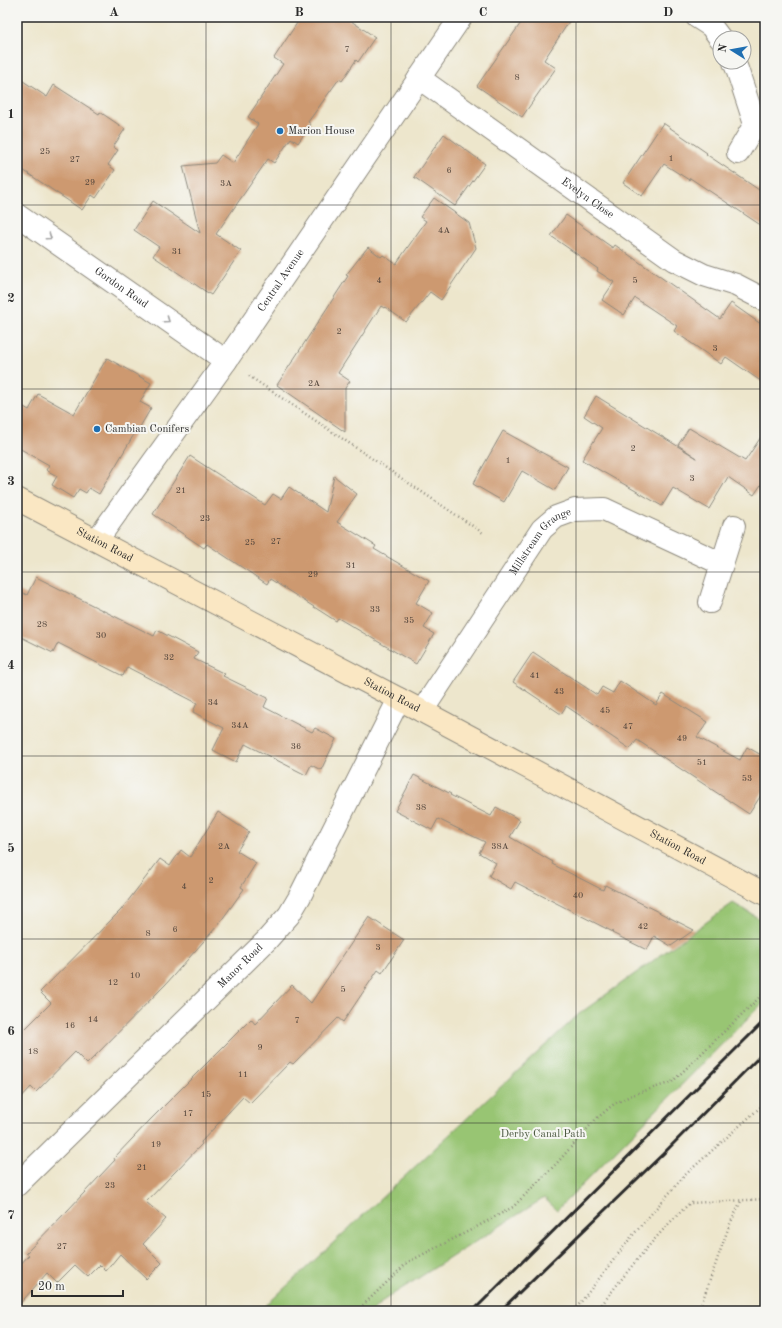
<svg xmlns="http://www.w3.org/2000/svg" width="782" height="1328" viewBox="0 0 782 1328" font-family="'Old Standard TT',serif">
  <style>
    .green { fill: #98c573; stroke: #62784f }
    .building { fill: #cd996f }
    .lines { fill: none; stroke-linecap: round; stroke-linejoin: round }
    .minor-casing { stroke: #8c887c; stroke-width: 24 }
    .secondary-casing { stroke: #8c887c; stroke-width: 24 }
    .path { stroke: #8c887c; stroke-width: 2.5; stroke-dasharray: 1 3; stroke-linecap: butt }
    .minor { stroke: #fff; stroke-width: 22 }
    .secondary { stroke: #fae7c3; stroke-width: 22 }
    .rail { stroke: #2b2b2b; stroke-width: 3 }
    .oneway { stroke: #a0a0a0 }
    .grid { fill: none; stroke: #2b2b2b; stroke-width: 1; stroke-opacity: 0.55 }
    .poi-dot { fill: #1f6fb2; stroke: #f6f6f2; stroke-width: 1.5 }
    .labels { text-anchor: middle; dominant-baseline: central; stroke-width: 4; stroke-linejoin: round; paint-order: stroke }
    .number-label { font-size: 9px; fill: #54463c }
    .poi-label { font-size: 11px; fill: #2b2b2b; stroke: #f6f6f2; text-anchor: start }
    .street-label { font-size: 11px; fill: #2b2b2b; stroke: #f6f6f2 }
    .park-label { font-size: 11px; fill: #4c5941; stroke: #f6f6f2 }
    .neatline { fill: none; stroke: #2b2b2b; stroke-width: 1.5 }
    .grid-label { font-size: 13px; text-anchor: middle; font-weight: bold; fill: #2b2b2b }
  </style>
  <rect width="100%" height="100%" fill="#f6f6f2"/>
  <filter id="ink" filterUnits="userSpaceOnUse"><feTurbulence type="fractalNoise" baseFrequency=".025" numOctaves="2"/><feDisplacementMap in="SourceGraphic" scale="8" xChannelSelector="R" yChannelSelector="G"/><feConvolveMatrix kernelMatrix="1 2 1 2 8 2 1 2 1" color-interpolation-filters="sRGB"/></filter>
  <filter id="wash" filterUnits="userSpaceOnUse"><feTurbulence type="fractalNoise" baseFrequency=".012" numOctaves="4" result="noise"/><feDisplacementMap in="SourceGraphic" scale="16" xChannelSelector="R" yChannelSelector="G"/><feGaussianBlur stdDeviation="0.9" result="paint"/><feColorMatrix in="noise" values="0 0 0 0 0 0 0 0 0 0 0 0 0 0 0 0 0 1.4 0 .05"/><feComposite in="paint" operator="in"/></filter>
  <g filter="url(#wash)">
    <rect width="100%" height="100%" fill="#ede6cc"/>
    <path class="green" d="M733,903L765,922V1001L557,1210L544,1198L384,1300L372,1311H260L579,1014Z"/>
    <g id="blocks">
      <path class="building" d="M301,17H345L375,37L358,62L356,60L342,81L339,79L308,122L311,124L298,143L291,138L274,163L268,159L216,234L241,251L211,295L153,256L159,247L134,230L153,201L200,233L183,166L215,163L221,155L233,163L258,124L248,117L283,64L274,58Z
        M525,17H572L544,60L556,68L522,117L477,86Z
        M17,77L47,97L54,85L99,114L100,112L125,129L113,147L118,150L108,165L115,170L96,198L92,195L82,210L17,166Z
        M663,123L707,153L706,154L765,194V228L690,178L689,180L664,164L642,196L623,183Z
        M444,134L485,164L455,206L414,177Z
        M434,198L469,223L476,248L441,300L430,292L406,322L385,307L384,308L381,306L338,373L350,381L345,388V432L277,385L348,276L346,275L368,247L381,257L383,255L396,264L426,221L420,217Z
        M566,215L613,248L615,245L720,319L731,303L765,327V384L726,357L721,364L674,331L677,326L635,298L624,315L602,300L614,282L597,271L598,269L551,236Z
        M107,358L151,383L140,402L151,408L137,432L136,431L99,494L89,488L86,493L79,489L73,498L52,485L57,476L46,470L49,465L17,447V403L29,410L38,394L74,414Z
        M596,396L697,458L678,445L689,428L745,461L765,431V479L754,495L728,477L709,509L673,488L662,506L582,460L602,428L584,416Z
        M503,431L568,467L555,490L522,471L504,502L473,484Z
        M190,456L265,505L273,494L281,499L289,487L326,512L334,476L357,494L337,522L376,546L374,549L429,581L416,603L433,613L424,628L434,634L416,664L338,618L336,621L270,579L267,584L207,544L204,548L153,514Z
        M36,577L154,636L157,630L198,652L194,659L225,674L223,676L268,698L264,707L312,732L315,728L336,739L321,770L311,765L306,775L245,744L236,762L213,750L224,728L193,712L197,703L127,667L123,676L58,643L53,653L17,635V590L27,595Z
        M533,652L597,695L602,687L613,693L620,681L656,705L663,694L708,722L697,737L740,760L747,747L765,757V789L749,814L637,740L630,749L566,706L561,714L513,682Z
        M414,775L451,794L450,795L491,816L496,807L520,820L510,837L553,862L552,864L603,890L605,885L694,930L671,946L654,936L647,950L612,933L613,932L515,882L511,889L489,876L496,863L479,853L485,842L438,819L432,830L395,811Z
        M218,812L249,832L237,851L256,863L241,887L244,889L218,925L166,984L87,1064L75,1052L36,1092L31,1087L17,1102V1037L51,1003L40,992L121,910L160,859L170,866L181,850L190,857Z
        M369,917L404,940L382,973L378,970L343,1022L338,1018L293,1064L290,1062L250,1103L243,1097L201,1142L202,1144L146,1202L166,1219L143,1244L162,1263L146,1279L120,1254L106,1271L100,1265L88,1277L75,1265L57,1283L47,1273L17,1307V1268L29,1255L26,1253L68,1210L115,1160L114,1158L150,1120L251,1019L255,1024L292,985L311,1003Z"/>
    </g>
  </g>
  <g filter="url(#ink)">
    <use href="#blocks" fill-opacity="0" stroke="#8c887c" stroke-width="1"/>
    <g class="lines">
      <defs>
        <g id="minor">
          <path d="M697,17L711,26L720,38"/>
          <path d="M734,62L737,69L755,124L738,153"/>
          <path id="s1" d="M419,78L674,260L704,275L736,285L765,300"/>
          <path id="s2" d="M17,215L226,361"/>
          <path id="s3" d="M97,540L226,361L461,17"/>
          <path d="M710,602L734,526"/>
          <path id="s4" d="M422,711L542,529L556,517L575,510L604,509L722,564"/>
          <path id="s5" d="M17,1185L266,941L289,915L299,898L399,699"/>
        </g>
        <g id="secondary">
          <path id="s6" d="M17,499L422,711L765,894"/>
        </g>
      </defs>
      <use href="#minor" class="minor-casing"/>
      <use href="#secondary" class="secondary-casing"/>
      <path class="path" d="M249,376L483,533
        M357,1311L408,1262L469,1231L513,1207L557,1163L596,1119L614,1104L632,1095L672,1082L765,992
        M574,1311L632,1236L685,1175L765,1103
        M597,1311C626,1273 655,1235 690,1203L765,1199
        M699,1311L729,1226L741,1201"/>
      <use href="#minor" class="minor"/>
      <use href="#secondary" class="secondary"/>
      <path class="rail" d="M473,1311L765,1020
        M500,1311L663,1154L765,1051"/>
    </g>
    <defs><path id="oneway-chevron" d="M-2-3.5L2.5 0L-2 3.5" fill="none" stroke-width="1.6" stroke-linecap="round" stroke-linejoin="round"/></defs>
    <g class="oneway">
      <use href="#oneway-chevron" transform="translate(49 237) rotate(35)"/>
      <use href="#oneway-chevron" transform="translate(167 320) rotate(35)"/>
    </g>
  </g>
  <path class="grid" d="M206,17V1311M391,17V1311M576,17V1311M17,205H765M17,389H765M17,572H765M17,756H765M17,939H765M17,1123H765"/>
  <g class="poi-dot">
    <circle cx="280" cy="131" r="4"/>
    <circle cx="97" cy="429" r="4"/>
  </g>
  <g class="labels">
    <g class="number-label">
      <text x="347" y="49">7</text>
      <text x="517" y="77">8</text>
      <text x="45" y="151">25</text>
      <text x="671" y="158">1</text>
      <text x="75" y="159">27</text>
      <text x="449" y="170">6</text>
      <text x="90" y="182">29</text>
      <text x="226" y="183">3A</text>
      <text x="444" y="230">4A</text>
      <text x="177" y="251">31</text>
      <text x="379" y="280">4</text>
      <text x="635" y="280">5</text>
      <text x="339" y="331">2</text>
      <text x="715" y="348">3</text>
      <text x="314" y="383">2A</text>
      <text x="633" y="448">2</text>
      <text x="508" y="460">1</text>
      <text x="692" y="478">3</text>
      <text x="181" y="490">21</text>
      <text x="205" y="518">23</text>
      <text x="276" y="541">27</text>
      <text x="250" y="542">25</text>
      <text x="351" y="565">31</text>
      <text x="313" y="574">29</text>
      <text x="375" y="609">33</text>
      <text x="409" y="620">35</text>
      <text x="42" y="624">28</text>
      <text x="101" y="635">30</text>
      <text x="169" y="657">32</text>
      <text x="535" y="675">41</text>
      <text x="559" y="691">43</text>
      <text x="213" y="702">34</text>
      <text x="605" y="710">45</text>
      <text x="240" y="725">34A</text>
      <text x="628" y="726">47</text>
      <text x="682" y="738">49</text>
      <text x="296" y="746">36</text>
      <text x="702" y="762">51</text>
      <text x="747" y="778">53</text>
      <text x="421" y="807">38</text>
      <text x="224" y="846">2A</text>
      <text x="500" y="846">38A</text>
      <text x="211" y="880">2</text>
      <text x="184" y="886">4</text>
      <text x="578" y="895">40</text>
      <text x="643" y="926">42</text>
      <text x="175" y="929">6</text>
      <text x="148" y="933">8</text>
      <text x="378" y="947">3</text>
      <text x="135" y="975">10</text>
      <text x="113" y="982">12</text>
      <text x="343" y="989">5</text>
      <text x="93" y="1019">14</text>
      <text x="297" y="1020">7</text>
      <text x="70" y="1025">16</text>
      <text x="260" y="1047">9</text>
      <text x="33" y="1051">18</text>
      <text x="243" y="1074">11</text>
      <text x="206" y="1094">15</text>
      <text x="188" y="1113">17</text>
      <text x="156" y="1144">19</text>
      <text x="142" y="1167">21</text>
      <text x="110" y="1185">23</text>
      <text x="62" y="1246">27</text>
    </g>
    <g class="poi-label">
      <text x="288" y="131">Marion House</text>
      <text x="105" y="429">Cambian Conifers</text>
    </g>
    <g class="street-label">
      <text stroke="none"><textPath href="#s1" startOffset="207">Evelyn Close</textPath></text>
      <text stroke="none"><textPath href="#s3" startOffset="318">Central Avenue</textPath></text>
      <text stroke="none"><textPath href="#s2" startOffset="127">Gordon Road</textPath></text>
      <text stroke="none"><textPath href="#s6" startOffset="99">Station Road</textPath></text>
      <text stroke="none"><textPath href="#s4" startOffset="208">Millstream Grange</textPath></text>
      <text stroke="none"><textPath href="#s6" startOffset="423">Station Road</textPath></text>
      <text stroke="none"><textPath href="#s6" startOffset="747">Station Road</textPath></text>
      <text stroke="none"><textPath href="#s5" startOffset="313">Manor Road</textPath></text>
    </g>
    <g class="park-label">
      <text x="543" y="1134">Derby Canal Path</text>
    </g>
  </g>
  <rect width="782" height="1328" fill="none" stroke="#f6f6f2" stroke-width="44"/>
  <g transform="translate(732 50) rotate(281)"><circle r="19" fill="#f6f6f2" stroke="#a5a5a2"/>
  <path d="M0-3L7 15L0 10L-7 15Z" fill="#1f6fb2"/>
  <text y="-6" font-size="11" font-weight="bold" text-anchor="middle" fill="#2b2b2b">N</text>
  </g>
  <path d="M32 1290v6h91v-6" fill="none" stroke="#2b2b2b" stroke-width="2"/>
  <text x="38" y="1290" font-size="12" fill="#2b2b2b" stroke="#f6f6f2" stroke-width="3" paint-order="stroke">20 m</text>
  <rect x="22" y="22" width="738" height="1284" class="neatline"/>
  <g class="grid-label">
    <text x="114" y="16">A</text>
    <text x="299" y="16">B</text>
    <text x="483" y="16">C</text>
    <text x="668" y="16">D</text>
    <text x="11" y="118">1</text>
    <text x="11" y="302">2</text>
    <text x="11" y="485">3</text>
    <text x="11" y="669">4</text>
    <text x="11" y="852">5</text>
    <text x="11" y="1035">6</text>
    <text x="11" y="1219">7</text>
  </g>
</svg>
